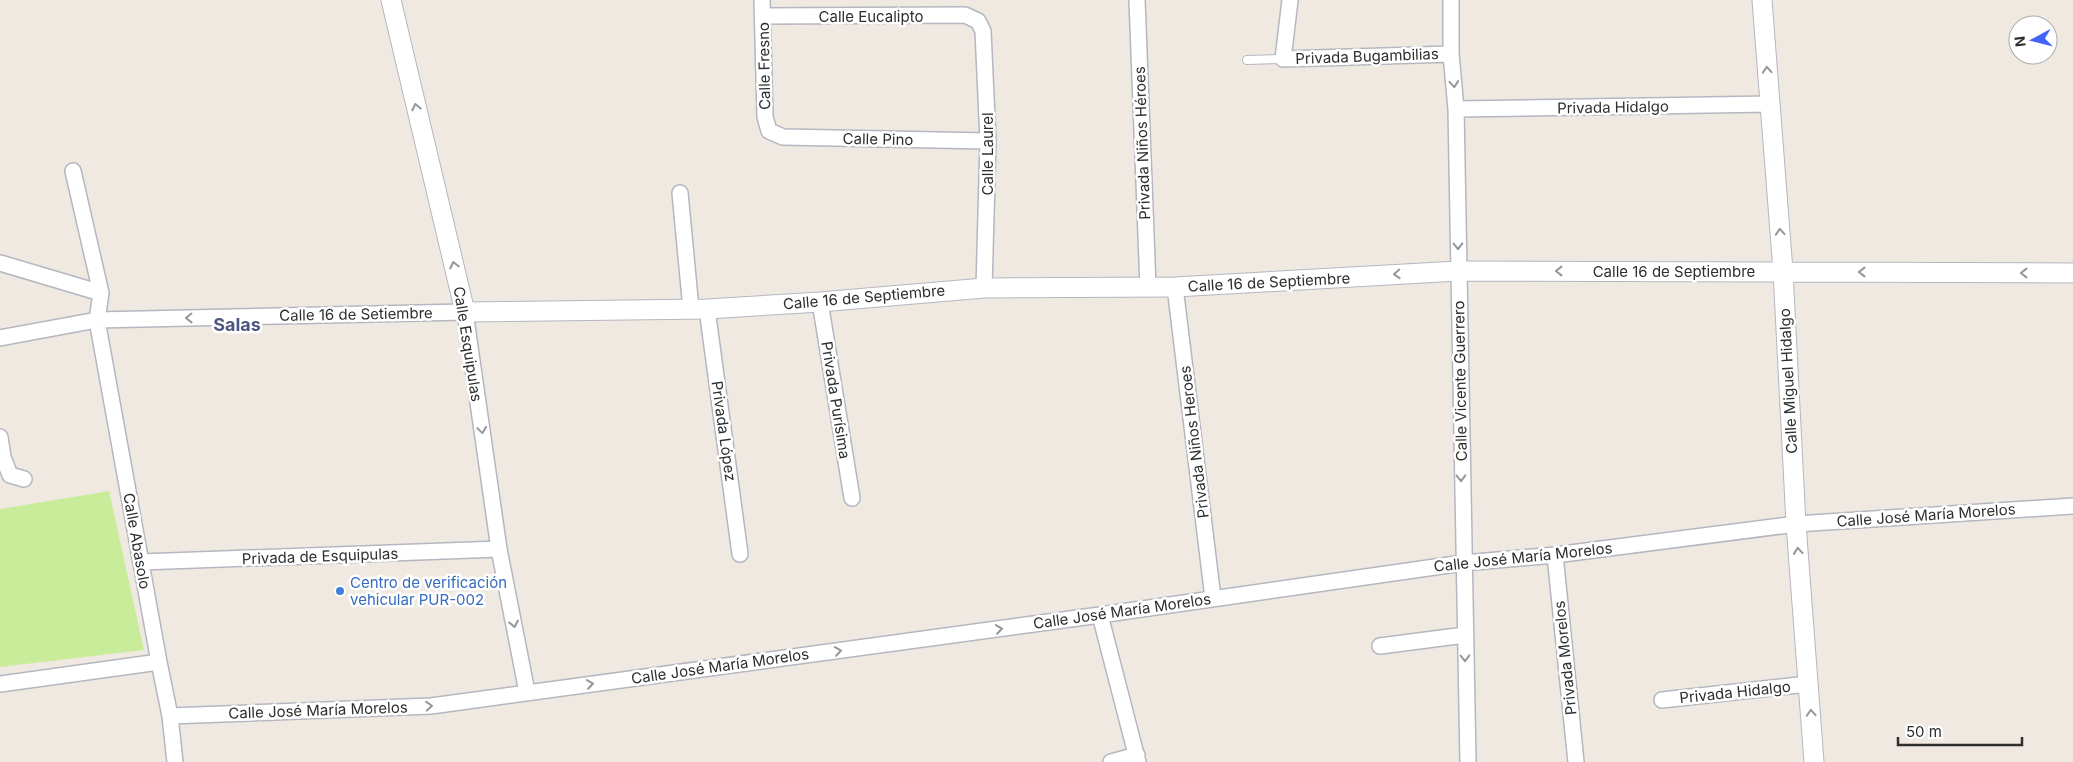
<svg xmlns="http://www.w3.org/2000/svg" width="2073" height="762" viewBox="0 0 2073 762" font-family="Inter,sans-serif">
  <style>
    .pitch { fill: #c9ec9a }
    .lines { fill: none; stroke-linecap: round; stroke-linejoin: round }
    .service-casing { stroke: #b4b7c1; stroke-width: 10 }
    .minor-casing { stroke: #b4b7c1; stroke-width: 18 }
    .tertiary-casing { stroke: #b4b7c1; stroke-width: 21 }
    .service { stroke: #fff; stroke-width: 8 }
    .minor { stroke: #fff; stroke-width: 15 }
    .tertiary { stroke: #fff; stroke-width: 19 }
    .oneway { stroke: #969696 }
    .shop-dot { fill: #3f7fe0; stroke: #fff; stroke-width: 2 }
    .labels { text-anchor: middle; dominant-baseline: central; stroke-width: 5; stroke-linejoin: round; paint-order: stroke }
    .street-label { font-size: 15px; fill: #2e2e2e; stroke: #fff }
    .shop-label { font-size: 15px; fill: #366cbe; stroke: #fff; text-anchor: start }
    .quarter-label { font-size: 18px; font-weight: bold; fill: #4d5680; stroke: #fff }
  </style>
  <rect width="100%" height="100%" fill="#efe9e1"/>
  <path class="pitch" d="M109,491L144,650L0,667V509Z"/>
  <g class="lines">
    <defs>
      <path id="service" d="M1247,60L1283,59"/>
      <path id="minor" d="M762,0L765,117L769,131L783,137L988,141
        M1137,0L1148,287
        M1290,0L1283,59L1451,54
        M1451,0V54L1456,109L1468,762
        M763,16L965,15L978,21L983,31L988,141L984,288
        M1456,109L1770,104
        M73,171L101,293L97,320L159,662L170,716L175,762
        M680,193L691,309
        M0,263L101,293
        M1175,287L1213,598
        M820,302L852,498
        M707,309L740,554
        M0,338L97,320L465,312L499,549L527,692
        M0,437L3,457L10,475L24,479
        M1555,555L1576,762
        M141,562L499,549
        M1100,615L1138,762
        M1380,646L1465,635
        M0,684L159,662
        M1662,700L1808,684
        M170,716L431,706L1100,615L1463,563L1555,555L1796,524L2073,506
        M1111,762L1137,755"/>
      <path id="tertiary" d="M391,0L465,312L707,309L820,302L984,288L1175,287L1458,271L2073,273
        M1762,0L1783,271L1796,524L1814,762"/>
    </defs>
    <use href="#service" class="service-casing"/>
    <use href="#minor" class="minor-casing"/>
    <use href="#tertiary" class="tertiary-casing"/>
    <use href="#service" class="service"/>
    <use href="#minor" class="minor"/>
    <use href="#tertiary" class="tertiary"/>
  </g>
  <defs><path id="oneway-chevron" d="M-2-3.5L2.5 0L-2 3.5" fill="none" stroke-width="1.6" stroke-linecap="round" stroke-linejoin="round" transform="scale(1.25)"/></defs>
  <g class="oneway">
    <use href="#oneway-chevron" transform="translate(1767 70) rotate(-94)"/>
    <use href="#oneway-chevron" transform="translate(1454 84) rotate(85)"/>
    <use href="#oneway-chevron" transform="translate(416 107) rotate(-103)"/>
    <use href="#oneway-chevron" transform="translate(1780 232) rotate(-94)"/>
    <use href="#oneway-chevron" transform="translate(1458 246) rotate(89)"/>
    <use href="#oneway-chevron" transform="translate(454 265) rotate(-103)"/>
    <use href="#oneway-chevron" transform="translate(1559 271) rotate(-180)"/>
    <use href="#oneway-chevron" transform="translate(1862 272) rotate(-180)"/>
    <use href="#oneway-chevron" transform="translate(2024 273) rotate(-180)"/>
    <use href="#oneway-chevron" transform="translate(1397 274) rotate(177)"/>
    <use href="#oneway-chevron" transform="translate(189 318) rotate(179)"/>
    <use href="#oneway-chevron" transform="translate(482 430) rotate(82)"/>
    <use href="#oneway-chevron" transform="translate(1461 478) rotate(89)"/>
    <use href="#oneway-chevron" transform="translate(1798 551) rotate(-95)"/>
    <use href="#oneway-chevron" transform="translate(514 624) rotate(79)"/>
    <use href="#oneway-chevron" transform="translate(999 629) rotate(-8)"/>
    <use href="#oneway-chevron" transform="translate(838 651) rotate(-8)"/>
    <use href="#oneway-chevron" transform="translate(1465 658) rotate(89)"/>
    <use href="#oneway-chevron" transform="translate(590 684) rotate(-8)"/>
    <use href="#oneway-chevron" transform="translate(429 706) rotate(-4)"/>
    <use href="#oneway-chevron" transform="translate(1811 713) rotate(-94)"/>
  </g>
  <circle class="shop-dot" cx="340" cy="591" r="5"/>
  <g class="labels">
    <g class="street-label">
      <text x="871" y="16">Calle Eucalipto</text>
      <text transform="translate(1367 56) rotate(-2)">Privada Bugambilias</text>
      <text transform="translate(764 66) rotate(-91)">Calle Fresno</text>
      <text transform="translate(1613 107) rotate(-1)">Privada Hidalgo</text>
      <text transform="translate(878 139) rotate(1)">Calle Pino</text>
      <text transform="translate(1142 143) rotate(-92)">Privada Niños Héroes</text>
      <text transform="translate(987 154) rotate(-90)">Calle Laurel</text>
      <text x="1674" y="271">Calle 16 de Septiembre</text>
      <text transform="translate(1269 282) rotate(-3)">Calle 16 de Septiembre</text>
      <text transform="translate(864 297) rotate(-5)">Calle 16 de Septiembre</text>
      <text transform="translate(356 314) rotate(-1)">Calle 16 de Setiembre</text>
      <text transform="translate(468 344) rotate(81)">Calle Esquipulas</text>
      <text transform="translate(1460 381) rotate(-91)">Calle Vicente Guerrero</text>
      <text transform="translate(1788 381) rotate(-93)">Calle Miguel Hidalgo</text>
      <text transform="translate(836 400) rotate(81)">Privada Purísima</text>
      <text transform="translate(724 431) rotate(82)">Privada López</text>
      <text transform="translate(1194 442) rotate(-97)">Privada Niños Heroes</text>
      <text transform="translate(1926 515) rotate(-4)">Calle José María Morelos</text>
      <text transform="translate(137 541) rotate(80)">Calle Abasolo</text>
      <text transform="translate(320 556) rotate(-2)">Privada de Esquipulas</text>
      <text transform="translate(1523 557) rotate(-6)">Calle José María Morelos</text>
      <text transform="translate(1122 611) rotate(-8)">Calle José María Morelos</text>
      <text transform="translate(1565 658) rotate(-96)">Privada Morelos</text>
      <text transform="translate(720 666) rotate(-8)">Calle José María Morelos</text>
      <text transform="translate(1735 692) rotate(-6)">Privada Hidalgo</text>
      <text transform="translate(318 710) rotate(-2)">Calle José María Morelos</text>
    </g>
    <g class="shop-label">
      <text x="350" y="582">Centro de verificación<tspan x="350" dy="17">vehicular PUR-002</tspan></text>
    </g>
    <g class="quarter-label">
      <text x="237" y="324">Salas</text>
    </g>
  </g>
  <g transform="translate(2033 40) rotate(263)"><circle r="24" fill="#ffffff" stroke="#ababab"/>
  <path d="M0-4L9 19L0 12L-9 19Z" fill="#4264fb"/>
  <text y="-8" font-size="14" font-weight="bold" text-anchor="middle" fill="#2e2e2e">N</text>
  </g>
  <path d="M1898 737v8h124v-8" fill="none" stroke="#2e2e2e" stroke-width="2.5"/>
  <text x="1906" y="737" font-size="15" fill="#2e2e2e" stroke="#ffffff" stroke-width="4" paint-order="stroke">50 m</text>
</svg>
